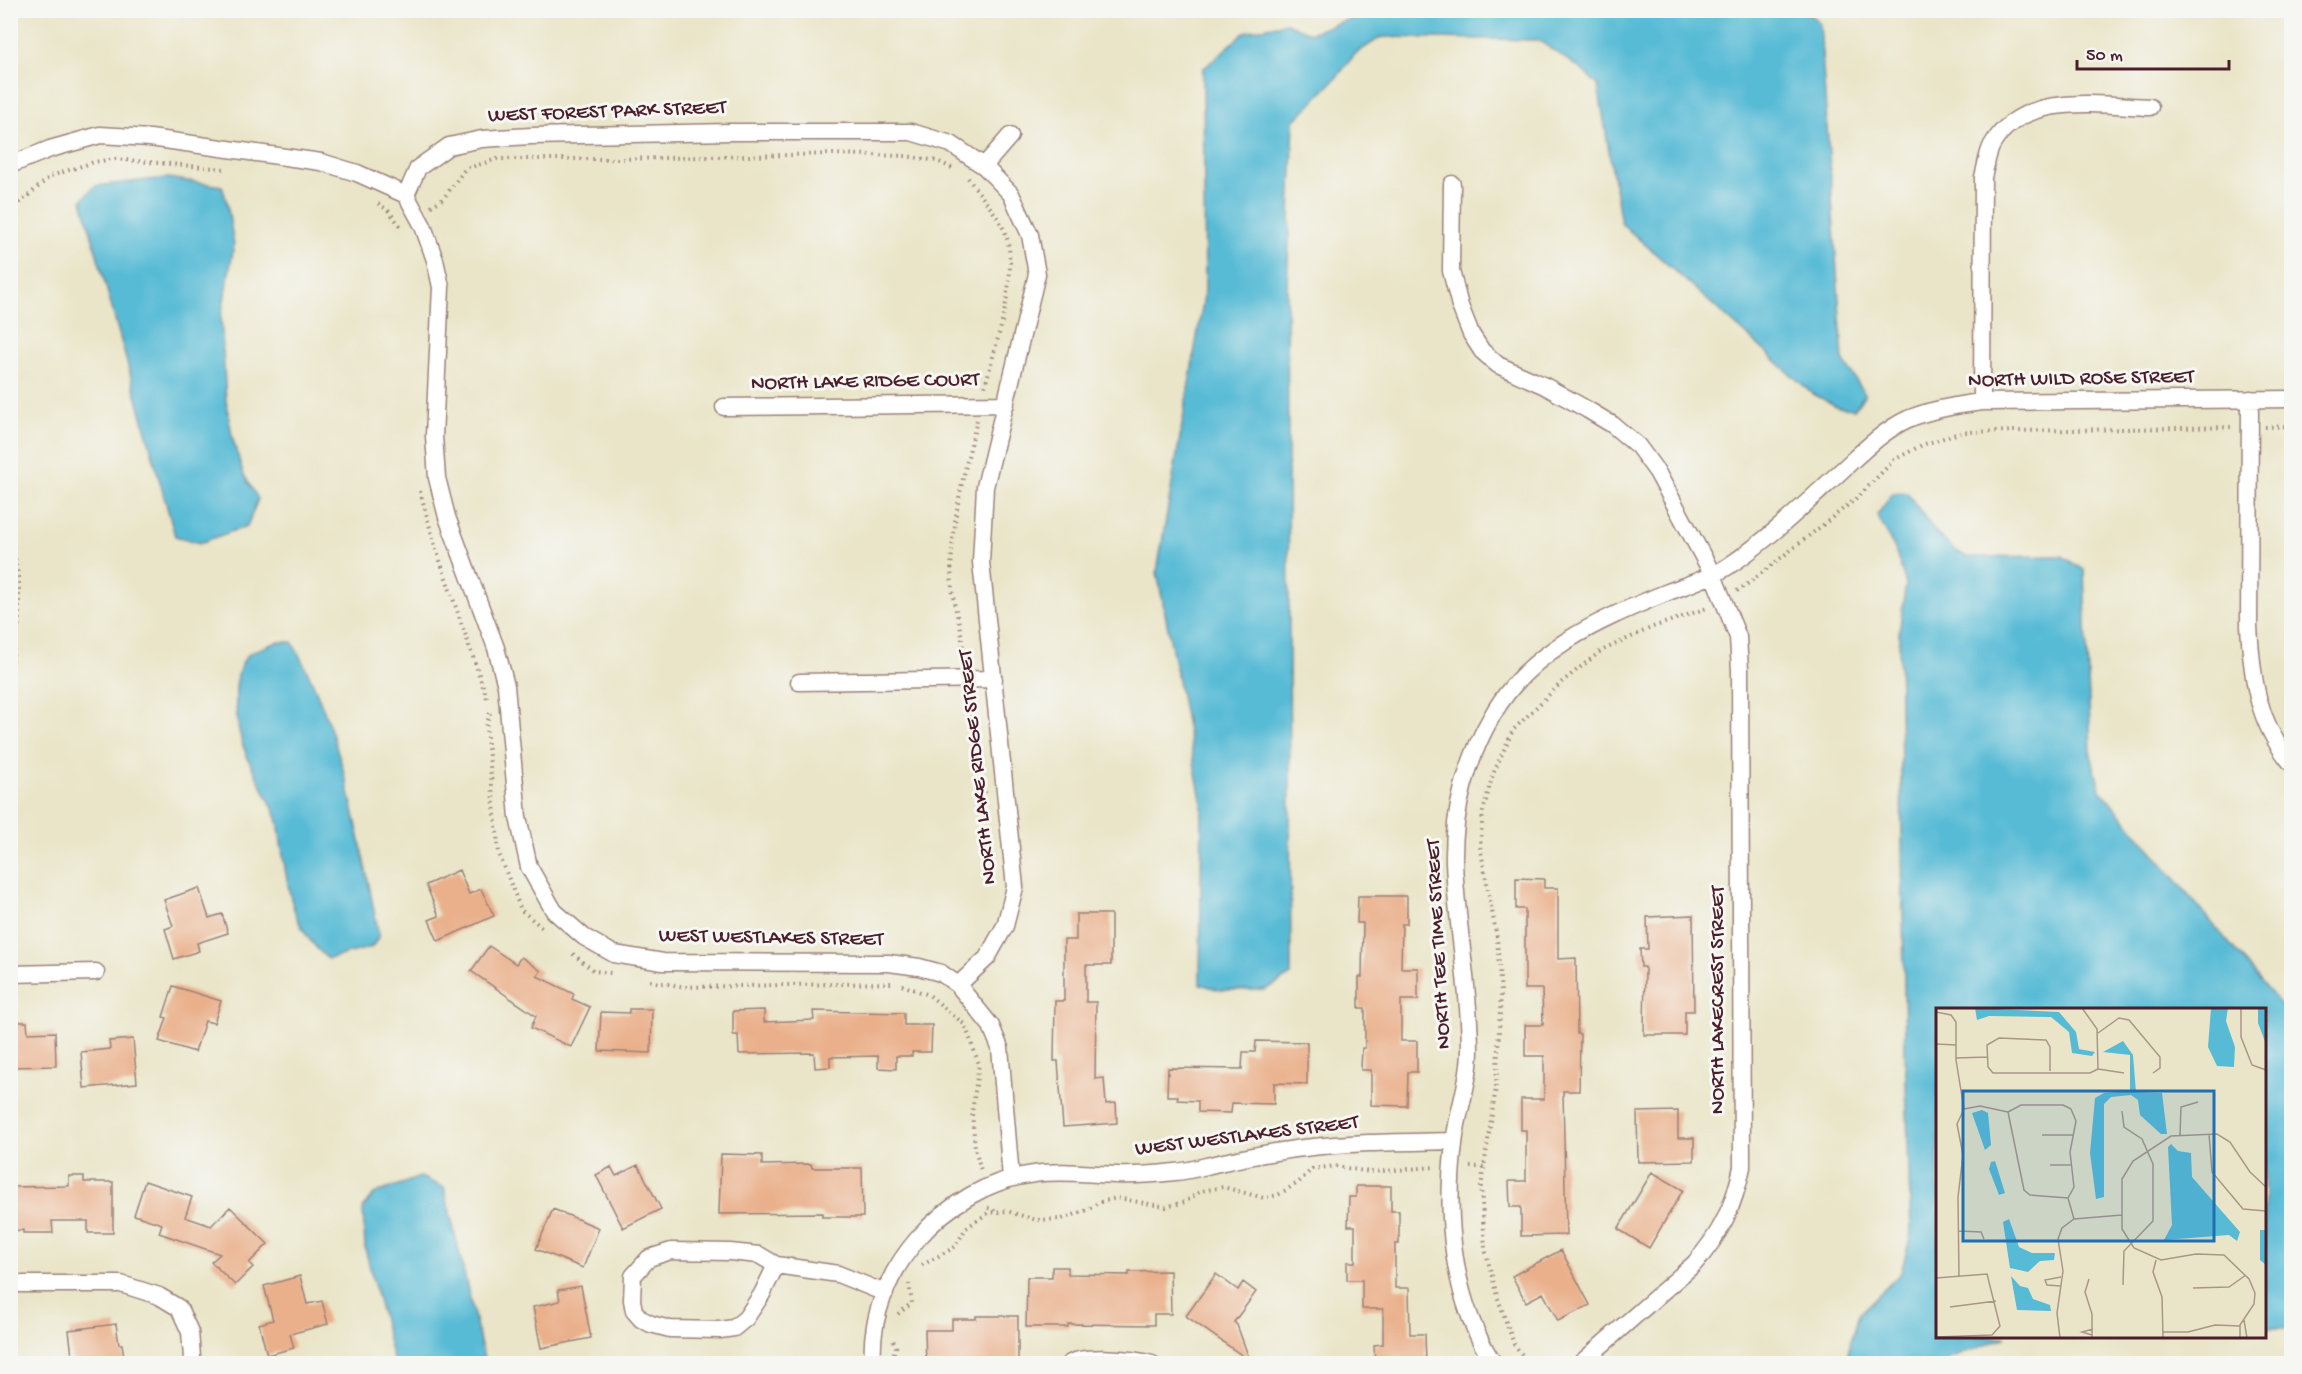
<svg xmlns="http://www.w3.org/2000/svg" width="2302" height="1374" viewBox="0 0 2302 1374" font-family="'Gochi Hand',sans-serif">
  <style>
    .water { fill: #58bbd6; stroke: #516d80; stroke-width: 1.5 }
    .building { fill: #eab08b }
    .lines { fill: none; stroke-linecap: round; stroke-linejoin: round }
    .street-casing { stroke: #9a827a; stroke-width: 19 }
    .path { stroke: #9a827a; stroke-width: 4; stroke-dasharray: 1.5 4.5; stroke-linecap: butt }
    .street { stroke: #fff; stroke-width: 16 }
    .labels { text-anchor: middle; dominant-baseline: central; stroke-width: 6; stroke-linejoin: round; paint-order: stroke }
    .street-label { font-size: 21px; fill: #4a1f2b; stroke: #f6f6f2 }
    .inset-road { fill: none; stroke: #aa9689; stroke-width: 1.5 }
    .view { fill: #1f6fb2; fill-opacity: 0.15; stroke: #1f6fb2; stroke-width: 3 }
    .inset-edge { fill: none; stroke: #4a1f2b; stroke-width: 3 }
  </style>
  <rect width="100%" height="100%" fill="#f6f6f2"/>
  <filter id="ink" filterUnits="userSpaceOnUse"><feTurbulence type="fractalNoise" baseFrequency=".0167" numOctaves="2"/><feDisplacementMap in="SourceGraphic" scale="12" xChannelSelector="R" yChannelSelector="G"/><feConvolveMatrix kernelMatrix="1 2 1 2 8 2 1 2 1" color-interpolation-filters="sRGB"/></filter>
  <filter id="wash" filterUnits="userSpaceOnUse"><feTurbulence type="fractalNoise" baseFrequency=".008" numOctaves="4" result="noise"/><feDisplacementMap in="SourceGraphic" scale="24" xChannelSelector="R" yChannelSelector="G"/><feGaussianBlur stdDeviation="1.35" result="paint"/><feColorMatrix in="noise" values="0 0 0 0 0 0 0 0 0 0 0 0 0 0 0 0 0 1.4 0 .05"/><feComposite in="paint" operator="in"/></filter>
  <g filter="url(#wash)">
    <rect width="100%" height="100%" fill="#eae5c8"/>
    <path class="water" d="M1471,11L1584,10L1586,13L1616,10H1806L1820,24L1843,360L1865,394L1855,409L1838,407L1813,394L1621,223L1598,85L1582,70L1538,40L1381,37L1355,54L1336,78L1294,121L1287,286L1291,975L1265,990H1220L1200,984L1202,804L1157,572L1205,290L1203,69L1245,32L1286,23L1310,33L1369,12L1428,15Z
      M167,178L222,186L227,203L234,245L221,317L226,401L232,436L243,473L258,499L247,526L200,543L175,536L82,200L95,186Z
      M1893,493H1907L1937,534L1953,549L1967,557L2062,556L2084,570L2091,755L2100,789L2291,1017V1328H2265L2264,1010H1938V1336L2006,1337L1939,1363H1845L1859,1314L1901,1273L1911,1234L1905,1050L1899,633L1906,584L1895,549L1877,515Z
      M277,642H292C343,731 359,836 379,936L372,947L328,959C292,929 289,894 282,849C280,839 280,827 277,818C269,797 256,777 247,756C236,731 228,676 248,655C254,649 269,646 277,642Z
      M420,1177L444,1187L485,1363H394L365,1248L363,1208L374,1194Z"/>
    <g id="blocks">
      <path class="building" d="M459,870L469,894L481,889L494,916L438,941L429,920L439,916L426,885Z
        M1516,878L1544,879V888H1558V959L1576,958L1577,1034H1580L1579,1091H1563L1566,1235L1521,1236V1207H1510L1509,1181H1526V1130H1521V1099H1544V1056H1525V1025H1543L1542,989H1525V909H1516Z
        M199,888L209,918L222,914L228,933L197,943L199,951L174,959L165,929L173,926L164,900Z
        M1358,896H1407V924H1402L1401,968H1418V1000H1401V1041H1417V1072H1408L1407,1106L1371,1105V1070H1361L1362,1048H1365V1008H1359V977H1362L1363,923H1357Z
        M1076,914H1111V965H1086V1002H1096L1095,1079L1104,1078L1106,1104L1116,1103L1117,1123L1063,1127L1058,1061H1054L1055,1001H1064V940H1076Z
        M1693,915L1694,1011H1685V1035H1644L1645,967H1641L1640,949H1648L1647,917Z
        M489,946L516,964L521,957L541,971L537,976L574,994L572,999L590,1007L571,1047L531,1028L536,1016L471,971Z
        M173,986L221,1001L214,1023L205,1021L195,1052L159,1041L167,1018L163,1017Z
        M629,1009H652L651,1053L599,1051L601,1012L629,1013Z
        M764,1010V1022L814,1020L813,1011L904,1013V1025H932L931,1052H912V1056H896V1069L878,1068V1056L830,1057V1067L815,1068L814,1053L739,1054L738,1035H733V1011Z
        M10,1022H27L28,1033L55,1032L56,1066L10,1067Z
        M133,1039L137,1083L84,1088L81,1052L110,1049L109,1041Z
        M1256,1041L1307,1042V1084L1274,1083V1104L1232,1103L1231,1113L1198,1112V1101L1177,1100L1178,1096H1167L1168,1068L1242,1069L1243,1052H1255Z
        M1678,1111V1138H1694V1161L1638,1162L1637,1112Z
        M721,1154L762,1155V1165L811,1164L812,1168H862L863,1217H822V1213L719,1214Z
        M638,1165L661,1209L623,1228L596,1175L611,1167L616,1176Z
        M1652,1172L1683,1190L1649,1248L1618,1229Z
        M69,1176H84V1182H113V1233H88V1221H52L53,1233H23V1230L10,1231V1187L69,1186Z
        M145,1181L192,1197L185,1217L211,1226L230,1207L268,1244L249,1263L253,1267L235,1285L211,1262L220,1254L159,1233L162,1224L134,1215Z
        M1356,1186H1391V1211H1399V1244H1395V1288H1409L1410,1334H1425L1426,1364H1375L1374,1345L1383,1344V1309H1362V1280H1347V1262H1355V1226H1348L1349,1197H1356Z
        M553,1209L599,1228L583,1268L536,1249Z
        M1561,1250L1590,1305L1558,1321L1543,1293L1526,1302L1512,1276Z
        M1052,1267H1068V1274L1129,1275V1272L1170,1271L1171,1314H1154V1325L1068,1324V1327H1026L1027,1277H1052Z
        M1216,1274L1238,1290L1243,1282L1256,1292L1234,1322L1237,1325L1250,1361L1186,1316Z
        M300,1276L307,1304L322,1301L328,1324L290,1334L294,1348L267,1355L259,1324L273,1320L264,1286Z
        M581,1286L591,1338L541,1348L533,1307L560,1301L558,1290Z
        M976,1316H1018V1364H926L925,1330H952V1319H976Z
        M116,1324L119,1344H122L125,1364H73L69,1330Z"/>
    </g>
  </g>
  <g filter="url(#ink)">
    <use href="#blocks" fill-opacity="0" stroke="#9a827a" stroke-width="1.5"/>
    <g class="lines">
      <defs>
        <path id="street" d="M10,165L50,149L100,135L150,138L321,162L357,173L406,195
          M984,166L1010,136
          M1452,184L1451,271L1460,306L1471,334L1482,351L1498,365L1545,386L1588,410L1613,425L1638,446L1657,472L1713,575L1738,637L1740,670L1742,1167C1734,1206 1721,1234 1694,1264L1580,1364
          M406,195L418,168L449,146L482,139L531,136L731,132H911L951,144L984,166L1011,194L1030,235L1037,274L985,487L981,562L1015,887L1005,926L987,958L958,985
          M406,195L423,226L435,260L441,287L434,436L437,478L447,517L496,648L506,686L518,817L529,867L554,911L584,937L614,954L663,962L889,963L919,967L941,973L958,985L991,1026L1000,1048L1011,1178
          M2250,399L2249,626C2252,679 2257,722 2292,764
          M1982,402L1983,177C1986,167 1987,154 1992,145C2023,91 2098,105 2150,107
          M724,407L1006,404
          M799,682L994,679
          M10,974L96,972
          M671,1251L730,1252L759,1255L776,1265L762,1294L746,1318L734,1328L720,1330L670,1329L651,1324L641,1319L634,1311L632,1300L633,1276L649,1258Z
          M776,1265L838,1274L885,1293
          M10,1284H121L159,1296L179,1308L190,1332L192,1357
          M873,1364C866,1272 946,1185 1034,1174C1061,1170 1089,1174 1116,1175C1135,1176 1156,1174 1175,1172C1190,1171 1205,1166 1219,1163C1247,1157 1276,1151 1304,1148C1354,1142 1404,1142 1454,1141
          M1069,1364C1082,1354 1136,1359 1152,1364
          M1494,1364C1452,1301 1445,1217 1454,1144C1457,1112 1470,1082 1470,1050C1470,987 1456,924 1454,861C1453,812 1467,759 1492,716C1528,651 1598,621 1663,594C1685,585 1708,579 1727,567C1768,540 1803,506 1839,473C1860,454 1882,431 1908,419C1932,409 1957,405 1982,402L2292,399"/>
      </defs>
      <use href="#street" class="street-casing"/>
      <path class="path" d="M968,178C979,194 994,210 1003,228C1023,267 995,345 985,387
        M378,204L387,209L402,228
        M431,206L443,199L465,169L497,159H623L832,154L906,156L937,161L952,168
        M10,211L51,176L94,162L115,159L225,169
        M2265,427L2292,426
        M420,491L435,546L487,698
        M10,523L19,582V623L10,669
        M1737,591L1749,583L1857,498L1894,460L1922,445L1962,432L2234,427
        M961,664C967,636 954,615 952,587C948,532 964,473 977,420
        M968,697L985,793
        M490,713L486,727L499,854L521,910L545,930
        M573,954L594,971L611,973
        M650,981L685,987L891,983
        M902,985L929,995L965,1025L979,1064L972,1112L975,1148L981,1171
        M1470,1167H1484
        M988,1208L993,1209L995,1212
        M922,1265L955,1247L966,1228L988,1213L1007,1211L1036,1220L1062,1219L1085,1211L1100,1202L1117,1198L1166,1207L1185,1202L1201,1191L1223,1187L1264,1198L1278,1195L1299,1182L1312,1169L1335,1166L1370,1172L1435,1167
        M898,1314L912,1303L909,1284
        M892,1359L896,1347L893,1340
        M1529,1364L1514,1344L1497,1296L1485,1249L1481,1187L1496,1087L1501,993L1497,938L1480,846L1483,812L1493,774L1513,730L1563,681L1601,651L1653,627L1707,608"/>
      <use href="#street" class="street"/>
    </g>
  </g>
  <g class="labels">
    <g class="street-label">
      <text transform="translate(607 113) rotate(-2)">WEST FOREST PARK STREET</text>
      <text transform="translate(2081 380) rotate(-1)">NORTH WILD ROSE STREET</text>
      <text transform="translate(865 383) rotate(-1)">NORTH LAKE RIDGE COURT</text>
      <text transform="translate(979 767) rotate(-96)">NORTH LAKE RIDGE STREET</text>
      <text transform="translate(771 939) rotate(1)">WEST WESTLAKES STREET</text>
      <text transform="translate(1440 944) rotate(-93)">NORTH TEE TIME STREET</text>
      <text transform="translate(1719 1000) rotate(-90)">NORTH LAKECREST STREET</text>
      <text transform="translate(1247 1137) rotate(-7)">WEST WESTLAKES STREET</text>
    </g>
  </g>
  <g transform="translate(1936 1008)">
    <rect width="330" height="330" fill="#eae5c8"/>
    <path d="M39,0L123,4L140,24L143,41L159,44L156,48L136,45L133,24L115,9L53,8L41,12ZM275,0H292L290,13L299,39L298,59L281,58L272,39ZM322,0H330V36L322,15ZM187,33L197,47L200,84L226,85L231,126H225L204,107L202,92L195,87L175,89L168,96V189L160,191L154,145L159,90L168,85L194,83V47L167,44ZM46,102L52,105L55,137L49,142L36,105ZM235,136L242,143L255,145L256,169L304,224L301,233L293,227L228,232L236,217L232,139ZM59,153L69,185L63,187L53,161L55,154ZM73,211L83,239L96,245H119L118,252L104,253L92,264L74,260L67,214ZM324,222H330V257L324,252ZM75,268L84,278L92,280L97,291L114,297L115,303L81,302Z" fill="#58bbd6"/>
    <path class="inset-road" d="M146,0L161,21L162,61M305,0V29L316,57L330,62M0,4L15,7L20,14V52L28,101M162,25L183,10L193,12L224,49V60L217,65M0,36L20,37M20,50L51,49M162,61L188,65M114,63V39L110,32L63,30L51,37L52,59L57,65H154L162,61M28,101L44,98L72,104M186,103L188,119L206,131L217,156V213L188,243L187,277M72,104L88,182L94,187L132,190M72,104L85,97H127L135,101M273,126L276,164L307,201L330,203M106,127H137M244,127L245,99L262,94M114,157H136M132,190L138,179L134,144L140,113L135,101M132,190L138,211M23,223L45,224L48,231M220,252L217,264L226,289L227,330M23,269L22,189L27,147L21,116L28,101M0,270L51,266L64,318L56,327L0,329M153,271L149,284L156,306V330M124,278L111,277L109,272L125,269M257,280L293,279L310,267M14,299L60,293M308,312L311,330M227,324H252L279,317L304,318M156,327L146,324L157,321M124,330L121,305L127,263L122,231L126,220L138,211L186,207M304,330V317L318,296L319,285L313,271L288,247L260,246L225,252L198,240L186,221V171L197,153L235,128L281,126L294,134L314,164L330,179"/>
    <path class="view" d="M27,83H278V233H27Z"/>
    <rect width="330" height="330" class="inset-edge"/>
  </g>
  <rect width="2302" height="1374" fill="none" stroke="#f6f6f2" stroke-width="36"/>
  <path d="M2077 60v9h152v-9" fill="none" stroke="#4a1f2b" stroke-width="3"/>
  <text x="2086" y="60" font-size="18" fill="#4a1f2b" stroke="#f6f6f2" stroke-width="4.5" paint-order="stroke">50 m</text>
</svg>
